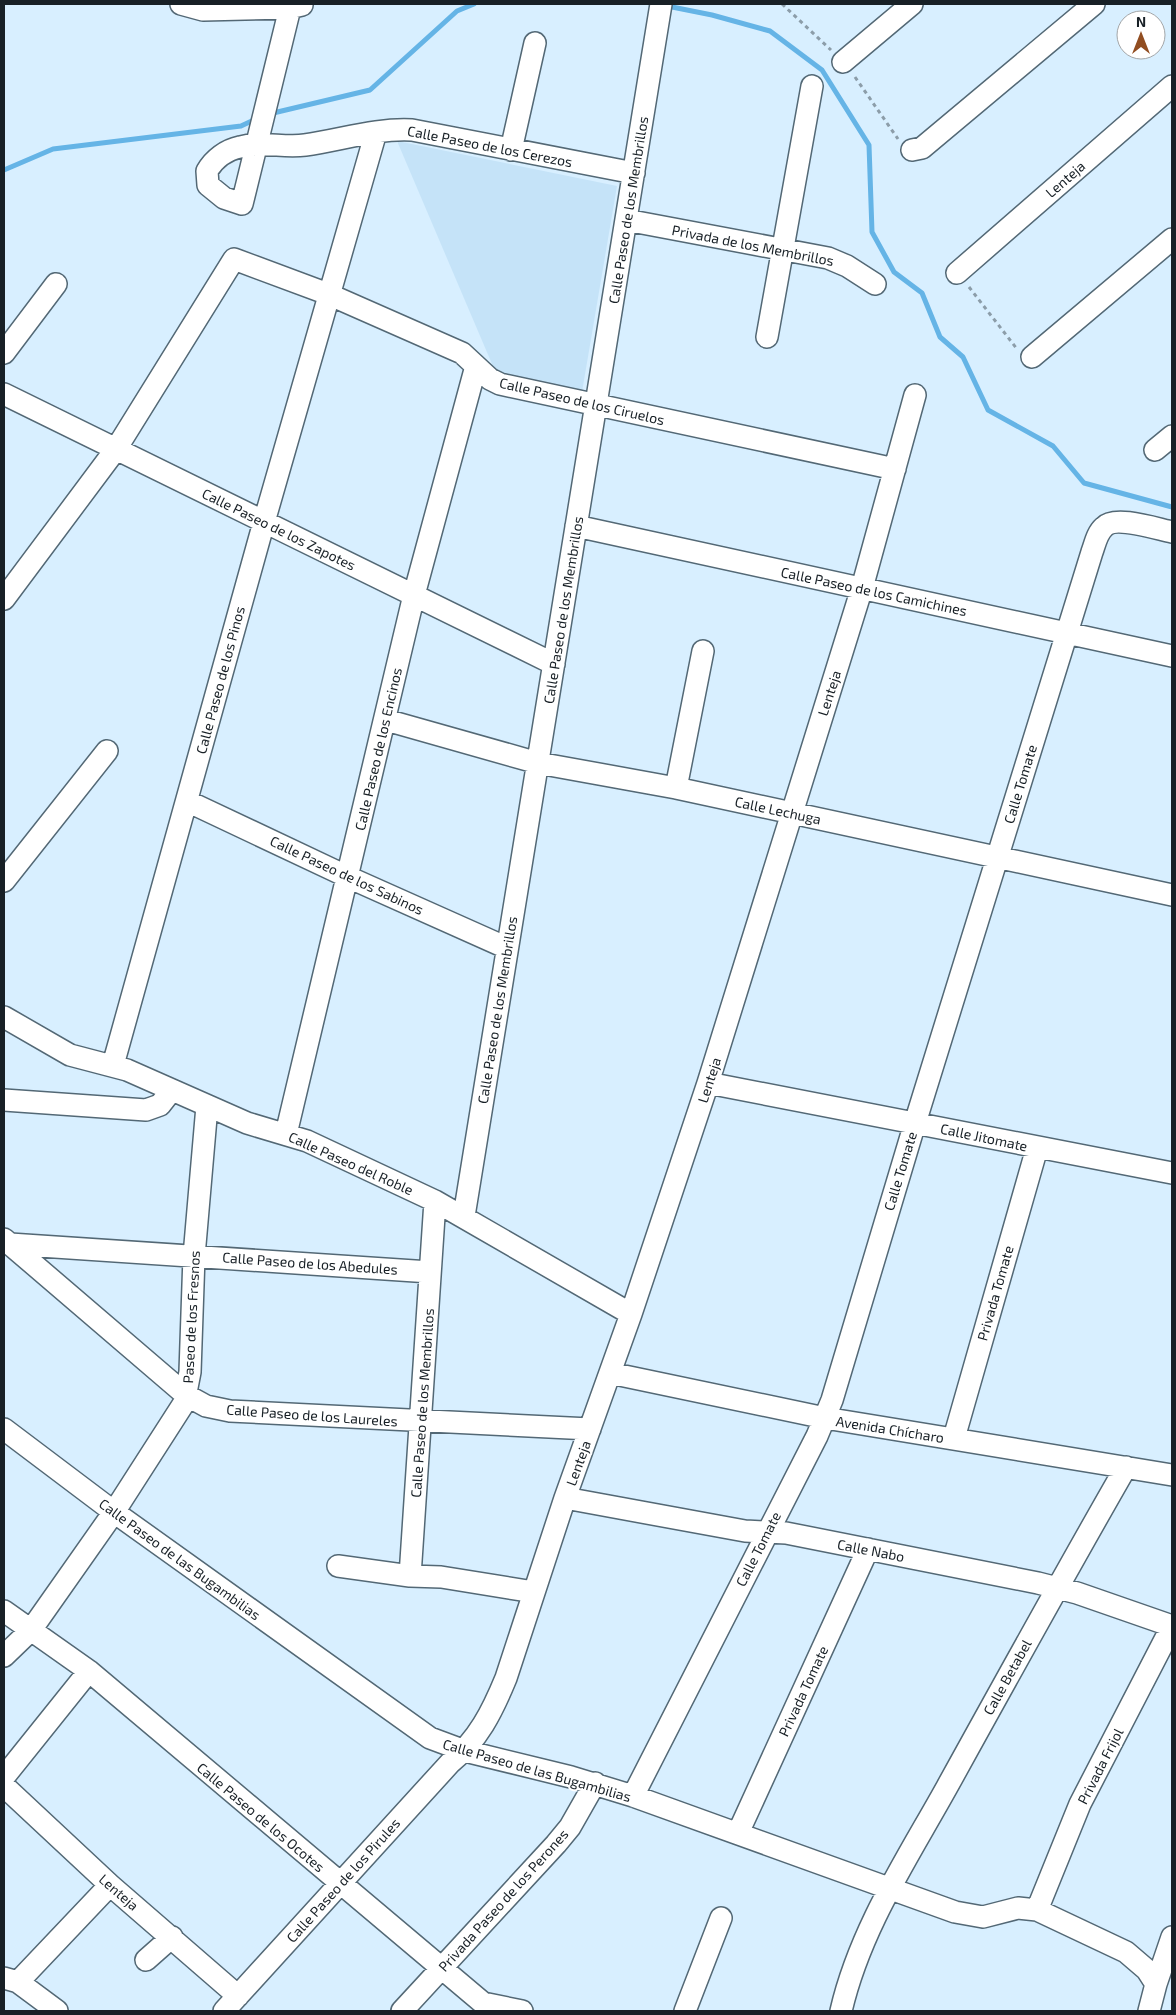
<svg xmlns="http://www.w3.org/2000/svg" width="1176" height="2015" viewBox="0 0 1176 2015" font-family="'Exo 2',sans-serif">
  <style>
    .built { fill: #c5e3f8 }
    .lines { fill: none; stroke-linecap: round; stroke-linejoin: round }
    .stream { stroke: #65b4e6; stroke-width: 5 }
    .minor-casing { stroke: #536875; stroke-width: 24 }
    .path { stroke: #8c9da9; stroke-width: 3; stroke-dasharray: 4 4; stroke-linecap: butt }
    .minor { stroke: #fff; stroke-width: 21 }
    .labels { text-anchor: middle; dominant-baseline: central; stroke-width: 4; stroke-linejoin: round; paint-order: stroke }
    .street-label { font-size: 14px; fill: #182026; stroke: #fff }
  </style>
  <rect width="100%" height="100%" fill="#d8efff"/>
  <path class="built" d="M397,141L617,186L582,392L495,371Z"/>
  <g class="lines">
    <path class="stream" d="M667,6L712,15L770,31L822,70L869,145L872,232L894,272L922,293L940,337L963,357L988,410L1053,446L1084,483L1172,507
      M269,114L370,90L457,11L474,4
      M4,170L53,149L241,126L256,119"/>
    <defs>
      <path id="minor" d="M181,4L203,10L289,8L302,5
        M291,4L242,204L224,198L208,185L207,171C214,159 226,150 240,147C261,141 284,148 305,145C341,140 376,128 412,130L634,173
        M843,62L912,4
        M511,150L535,43
        M912,150L922,148L1094,4
        M626,220L828,258L847,266L875,284
        M957,273L1172,86
        M767,337L812,86
        M4,353L56,284
        M1032,357L1172,239
        M4,394L554,664
        M1155,450L1172,436
        M576,526L1172,656
        M4,599L116,449L234,259L328,294L462,353L490,379L500,384L895,469
        M386,720L538,763L676,788L1172,895
        M676,788L703,651
        M187,801L348,877L507,948
        M4,881L107,751
        M4,1017L70,1055L127,1070L247,1123L307,1141L435,1201L631,1314
        M113,1065L264,522L376,132
        M708,1083L1172,1173
        M4,1100L146,1110L160,1105L171,1091
        M286,1134L414,595L476,366
        M464,1216L661,4
        M4,1239L186,1395L206,1406L230,1411L590,1429
        M10,1244L430,1272
        M610,1373L825,1418L1172,1475
        M4,1429L114,1512L430,1738L465,1751L571,1777L633,1796L955,1912L983,1917L1018,1908L1037,1910L1126,1952L1147,1970L1156,1984
        M954,1438L1037,1148
        M565,1498L745,1531L786,1533L1038,1583L1077,1593L1172,1626
        M338,1566L410,1576L441,1577L534,1592
        M410,1576L435,1201
        M4,1611L89,1671L483,2003L522,2011
        M4,1656L31,1630L114,1512L184,1403L190,1372L194,1256L207,1106
        M4,1777L89,1671
        M4,1786L110,1885L238,1996
        M633,1796L817,1436L832,1400L915,1123L1092,552C1095,544 1097,533 1104,527C1115,515 1157,529 1172,532
        M738,1833L868,1549
        M1037,1910L1080,1804L1172,1626
        M146,1960L172,1937
        M4,1978L18,1982L57,2011
        M18,1982L110,1885
        M224,2011L450,1763C478,1740 492,1712 506,1678L565,1498L631,1314L708,1083L862,588L915,395
        M402,2011L556,1844L570,1827L595,1783
        M685,2011L721,1918
        M841,2011C860,1929 907,1859 947,1787C1006,1680 1065,1573 1126,1467
        M1149,2011L1156,1984L1172,1937"/>
    </defs>
    <use href="#minor" class="minor-casing"/>
    <path class="path" d="M782,4L831,50
      M855,77L898,139
      M969,287L1017,349"/>
    <use href="#minor" class="minor"/>
  </g>
  <g class="labels">
    <g class="street-label">
      <text transform="translate(490 146) rotate(11)">Calle Paseo de los Cerezos</text>
      <text transform="translate(1065 179) rotate(-41)">Lenteja</text>
      <text transform="translate(628 210) rotate(-81)">Calle Paseo de los Membrillos</text>
      <text transform="translate(753 245) rotate(11)">Privada de los Membrillos</text>
      <text transform="translate(582 401) rotate(13)">Calle Paseo de los Ciruelos</text>
      <text transform="translate(279 529) rotate(26)">Calle Paseo de los Zapotes</text>
      <text transform="translate(874 591) rotate(12)">Calle Paseo de los Camichines</text>
      <text transform="translate(563 610) rotate(-81)">Calle Paseo de los Membrillos</text>
      <text transform="translate(220 680) rotate(-75)">Calle Paseo de los Pinos</text>
      <text transform="translate(829 693) rotate(-72)">Lenteja</text>
      <text transform="translate(378 749) rotate(-77)">Calle Paseo de los Encinos</text>
      <text transform="translate(1020 784) rotate(-73)">Calle Tomate</text>
      <text transform="translate(778 810) rotate(12)">Calle Lechuga</text>
      <text transform="translate(347 875) rotate(25)">Calle Paseo de los Sabinos</text>
      <text transform="translate(497 1010) rotate(-81)">Calle Paseo de los Membrillos</text>
      <text transform="translate(709 1080) rotate(-72)">Lenteja</text>
      <text transform="translate(984 1137) rotate(12)">Calle Jitomate</text>
      <text transform="translate(351 1163) rotate(24)">Calle Paseo del Roble</text>
      <text transform="translate(900 1171) rotate(-73)">Calle Tomate</text>
      <text transform="translate(310 1263) rotate(4)">Calle Paseo de los Abedules</text>
      <text transform="translate(995 1293) rotate(-74)">Privada Tomate</text>
      <text transform="translate(191 1317) rotate(-87)">Paseo de los Fresnos</text>
      <text transform="translate(422 1403) rotate(-86)">Calle Paseo de los Membrillos</text>
      <text transform="translate(312 1415) rotate(4)">Calle Paseo de los Laureles</text>
      <text transform="translate(890 1429) rotate(9)">Avenida Chícharo</text>
      <text transform="translate(578 1463) rotate(-70)">Lenteja</text>
      <text transform="translate(758 1549) rotate(-63)">Calle Tomate</text>
      <text transform="translate(871 1550) rotate(11)">Calle Nabo</text>
      <text transform="translate(180 1559) rotate(36)">Calle Paseo de las Bugambilias</text>
      <text transform="translate(1007 1677) rotate(-61)">Calle Betabel</text>
      <text transform="translate(803 1691) rotate(-65)">Privada Tomate</text>
      <text transform="translate(1100 1766) rotate(-63)">Privada Frijol</text>
      <text transform="translate(537 1770) rotate(16)">Calle Paseo de las Bugambilias</text>
      <text transform="translate(261 1817) rotate(40)">Calle Paseo de los Ocotes</text>
      <text transform="translate(343 1880) rotate(-48)">Calle Paseo de los Pirules</text>
      <text transform="translate(119 1892) rotate(41)">Lenteja</text>
      <text transform="translate(503 1900) rotate(-48)">Privada Paseo de los Perones</text>
    </g>
  </g>
  <rect width="1176" height="2015" fill="none" stroke="#182026" stroke-width="10"/>
  <g transform="translate(1141 35)"><circle r="24" fill="#ffffff" stroke="#a3a6a8"/>
  <path d="M0-4L9 19L0 12L-9 19Z" fill="#914d21"/>
  <text y="-8" font-size="14" font-weight="bold" text-anchor="middle" fill="#182026">N</text>
  </g>
</svg>
